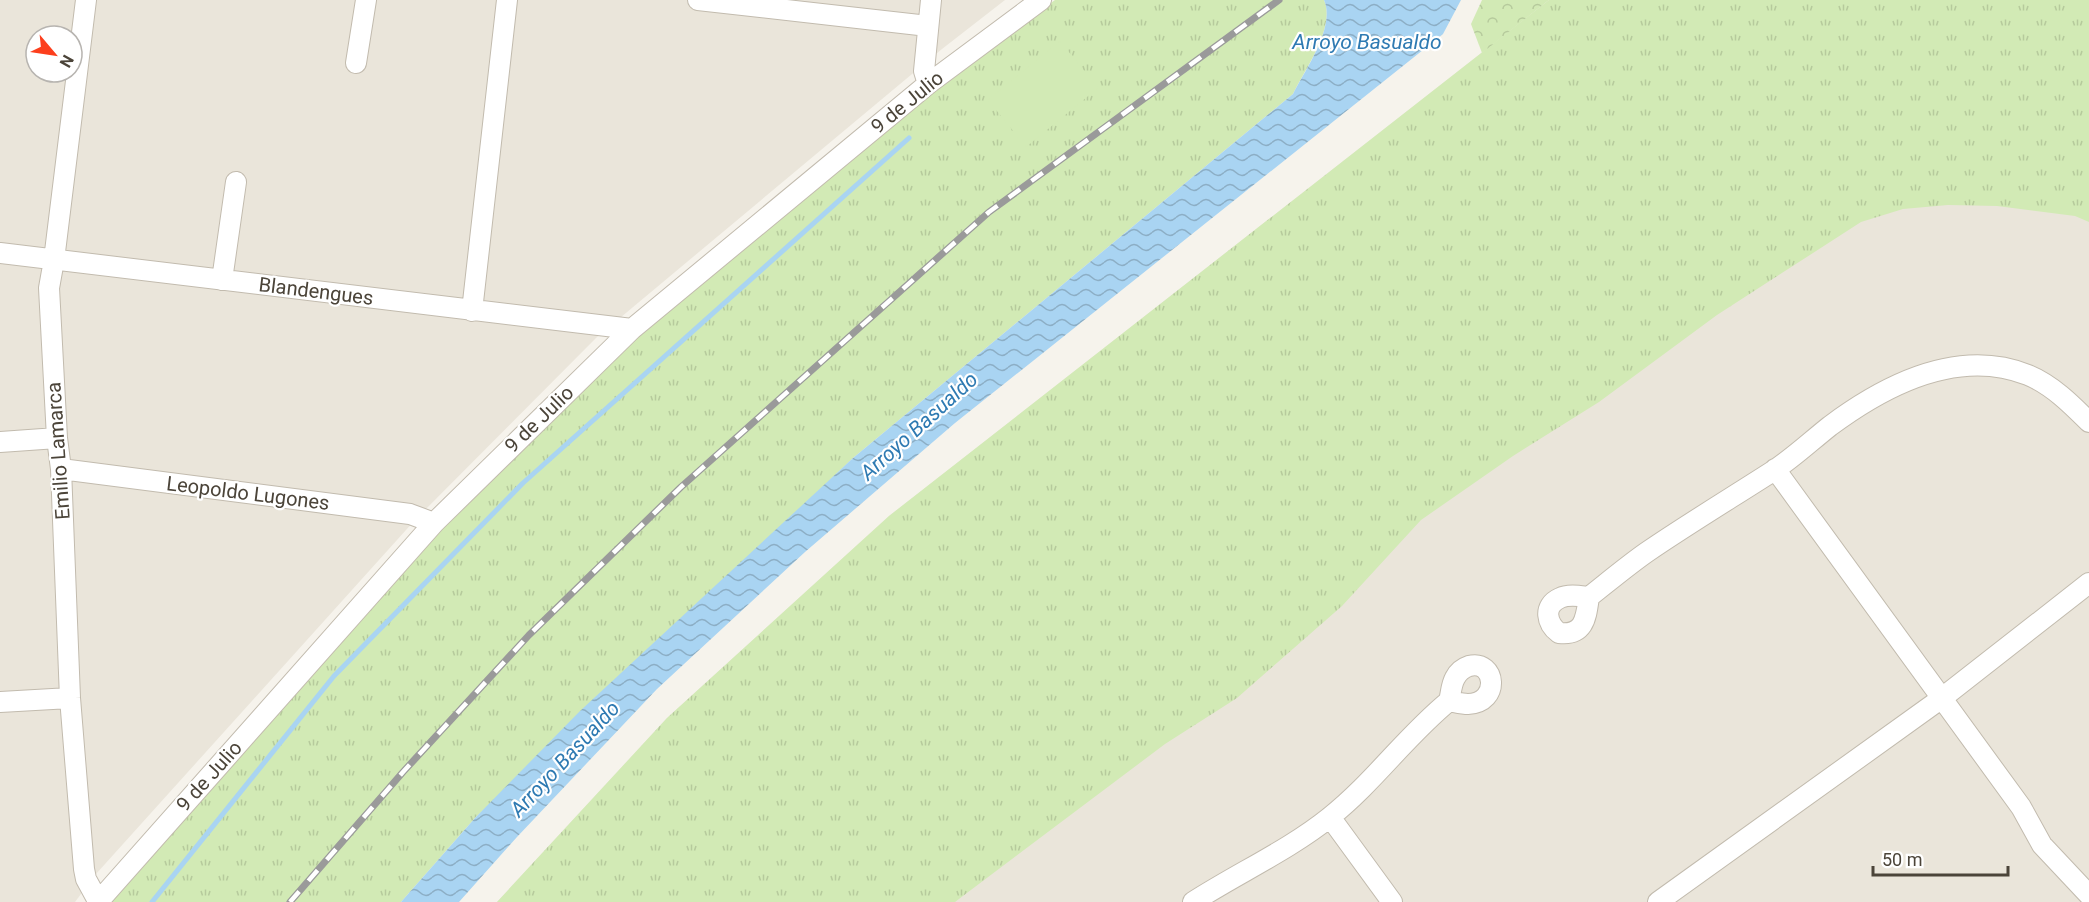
<svg xmlns="http://www.w3.org/2000/svg" width="2089" height="902" viewBox="0 0 2089 902" font-family="Roboto,sans-serif">
  <style>
    .residential { fill: #eae5da; fill-rule: evenodd }
    .grass { fill: url(#grass-tufts) }
    .forest { fill: url(#forest-crowns) }
    .park { fill: #d2eab5 }
    .water { fill: url(#water-waves) }
    .lines { fill: none; stroke-linecap: round; stroke-linejoin: round }
    .stream { stroke: #a9d4f2; stroke-width: 5 }
    .minor-casing { stroke: #c2bbae; stroke-width: 22 }
    .minor { stroke: #fff; stroke-width: 20 }
    .rail-casing { stroke: #9a9a9a; stroke-width: 7 }
    .rail { stroke: #fff; stroke-width: 4.5; stroke-dasharray: 14; stroke-linecap: butt }
    .labels { text-anchor: middle; dominant-baseline: central; stroke-width: 4.5; stroke-linejoin: round; paint-order: stroke }
    .street-label { font-size: 20px; fill: #4b4439; stroke: #fff }
    .water-label { font-size: 21px; font-style: italic; fill: #2e7ab2; stroke: #fff }
  </style>
  <defs>
    <pattern id="grass-tufts" width="24" height="20" patternUnits="userSpaceOnUse" patternTransform="scale(1.5)"><rect width="24" height="20" fill="#d2eab5"/><path d="M3 7l-1-3M5 7V3M7 7l1-3M15 17l-1-3M17 17v-4M19 17l1-3" fill="none" stroke="#b6ca9c"/></pattern>
    <pattern id="forest-crowns" width="20" height="18" patternUnits="userSpaceOnUse" patternTransform="scale(1.5)"><rect width="20" height="18" fill="#d2eab5"/><path d="M2 6a3 3 0 1 1 6 0M12 15a3 3 0 1 1 6 0" fill="none" stroke="#b6ca9c"/></pattern>
    <pattern id="water-waves" width="16" height="10" patternUnits="userSpaceOnUse" patternTransform="scale(1.5)"><rect width="16" height="10" fill="#a9d4f2"/><path d="M0 5q4-4 8 0t8 0" fill="none" stroke="#8caec5"/></pattern>
  </defs>
  <rect width="100%" height="100%" fill="#f6f3ec"/>
  <path class="residential" d="M0,0H1005L942,49L596,338L415,520L96,874L75,902H0ZM36,36H72V72H36Z
    M1549,0H2089V902H497L667,718L889,516Z"/>
  <path class="grass" d="M1055,0H1324C1336,27 1305,69 1293,94L853,458L475,818L401,902H110L453,516L640,335L913,103Z
    M1549,0H2089V222L2075,216L1997,206L1948,205L1903,209L1861,222L1717,315L1599,402L1513,456L1421,520L1342,606L1237,698L1165,744L955,902H497L667,718L889,516Z"/>
  <path class="forest" d="M1482,0H1549L1482,53L1471,24Z"/>
  <path class="park" d="M1060,41L1098,88L1026,147L988,100Z"/>
  <path class="water" d="M1324,0H1461L1443,34L955,423L805,552L657,689L517,837L459,902H401L475,818L580,711L853,458L1293,94C1305,70 1336,27 1324,0Z"/>
  <g class="lines">
    <path class="stream" d="M152,902L334,676L523,483L909,138"/>
    <defs>
      <path id="minor" d="M86,0L54,260L49,288L57,438L61,469L70,698L84,869L86,879L98,901
        M698,0L928,26
        M356,63L366,0
        M928,84L924,71L931,0
        M0,253L632,329
        M222,280L236,182
        M472,311L507,0
        M0,442L57,438
        M61,469L410,514L434,523
        M1775,469L2021,807L2042,845L2089,895
        M1589,597C1586,617 1585,636 1559,633C1547,624 1542,606 1560,598C1568,594 1580,596 1589,597C1608,582 1627,566 1647,552C1688,524 1731,498 1773,471C1793,458 1811,441 1830,426C1885,385 1958,347 2028,375C2052,385 2071,404 2089,422
        M0,702L70,698
        M1330,817L1392,902
        M98,902L434,523L632,329L928,84L1041,0
        M1193,902C1238,873 1289,850 1330,817C1374,782 1406,736 1449,701C1451,694 1451,685 1455,678C1458,672 1463,668 1469,666C1496,659 1501,703 1468,704C1462,704 1455,702 1449,701
        M1658,902L1942,698L2089,583"/>
    </defs>
    <use href="#minor" class="minor-casing"/>
    <use href="#minor" class="minor"/>
    <defs>
      <path id="rail" d="M290,902L403,772L529,635L681,487L989,212L1279,0"/>
    </defs>
    <use href="#rail" class="rail-casing"/>
    <use href="#rail" class="rail"/>
  </g>
  <g class="labels">
    <g class="street-label">
      <text transform="translate(907 102) rotate(-39)">9 de Julio</text>
      <text transform="translate(316 291) rotate(7)">Blandengues</text>
      <text transform="translate(539 419) rotate(-44)">9 de Julio</text>
      <text transform="translate(58 451) rotate(-94)">Emilio Lamarca</text>
      <text transform="translate(248 493) rotate(7)">Leopoldo Lugones</text>
      <text transform="translate(209 776) rotate(-48)">9 de Julio</text>
    </g>
    <g class="water-label">
      <text x="1367" y="42">Arroyo Basualdo</text>
      <text transform="translate(919 426) rotate(-42)">Arroyo Basualdo</text>
      <text transform="translate(565 759) rotate(-47)">Arroyo Basualdo</text>
    </g>
  </g>
  <g transform="translate(54 54) rotate(119)"><circle r="28" fill="#ffffff" stroke="#b7b4b0" stroke-width="1.5"/>
  <path d="M0-4.5L10 22L0 15L-10 22Z" fill="#fc3f1d"/>
  <text y="-9" font-size="16" font-weight="bold" text-anchor="middle" fill="#4b4439">N</text>
  </g>
  <path d="M1873 866v9h135v-9" fill="none" stroke="#4b4439" stroke-width="3"/>
  <text x="1882" y="866" font-size="18" fill="#4b4439" stroke="#ffffff" stroke-width="4.5" paint-order="stroke">50 m</text>
</svg>
